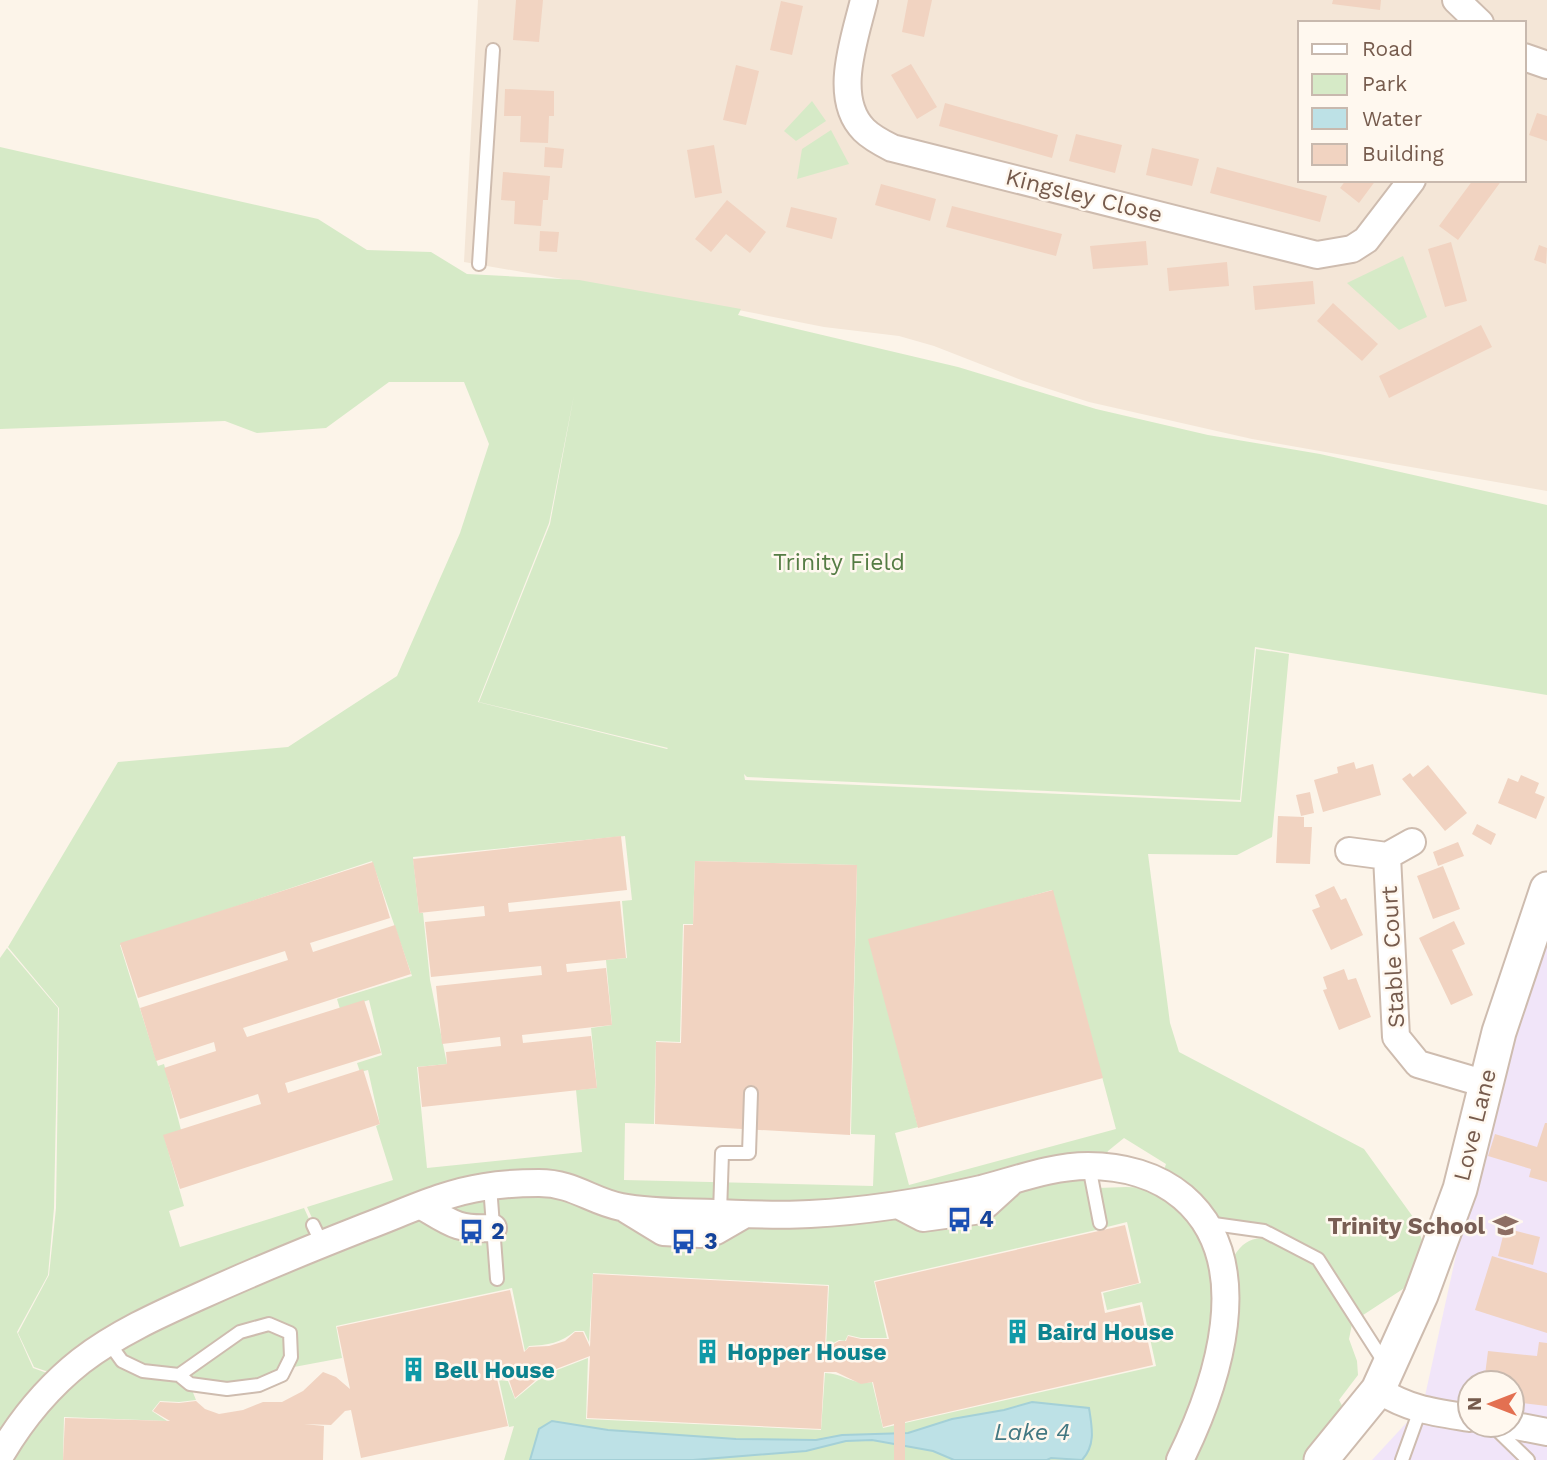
<svg xmlns="http://www.w3.org/2000/svg" width="1547" height="1460" viewBox="0 0 1547 1460" font-family="'Work Sans',sans-serif">
  <style>
    .residential { fill: #f4e6d7; fill-rule: evenodd }
    .education { fill: #f1e5f9; fill-rule: evenodd }
    .green { fill: #d6eac7; fill-rule: evenodd }
    .water { fill: #bde1e6; stroke: #a4d0d7; stroke-width: 2 }
    .building { fill: #f1d3c1 }
    .lines { fill: none; stroke-linecap: round; stroke-linejoin: round }
    .service-casing { stroke: #cebcaf; stroke-width: 16 }
    .minor-casing { stroke: #cebcaf; stroke-width: 30 }
    .tertiary-casing { stroke: #cebcaf; stroke-width: 37 }
    .service { stroke: #fff; stroke-width: 12 }
    .minor { stroke: #fff; stroke-width: 26 }
    .tertiary { stroke: #fff; stroke-width: 33 }
    .labels { text-anchor: middle; dominant-baseline: central; stroke-width: 5; stroke-linejoin: round; paint-order: stroke }
    .street-label { font-size: 23px; fill: #765b4d; stroke: #fff8ef }
    .park-label { font-size: 23px; fill: #557c44; stroke: #fff8ef }
    .transit-label { font-size: 23px; font-weight: bold; fill: #164399; stroke: #fff8ef; text-anchor: start }
    .education-label { font-size: 23px; font-weight: bold; fill: #785e54; stroke: #fff8ef; text-anchor: end }
    .culture-label { font-size: 23px; font-weight: bold; fill: #0d838f; stroke: #fff8ef; text-anchor: start }
    .water-label { font-size: 24px; font-style: italic; fill: #437882; stroke: #fff8ef }
  </style>
  <rect width="100%" height="100%" fill="#fcf4e9"/>
  <path class="residential" d="M478,0H1547V491L1252,439L1089,402L1024,381L934,346L899,336L824,327L718,306L464,262ZM1300,23H1524V180H1300Z"/>
  <path class="education" d="M1547,929V1460H1372L1423,1405L1497,1069ZM1470,1383H1512V1425H1470Z"/>
  <path class="green" d="M812,101L826,121L796,141L784,131Z
    M831,130L849,164L797,179L802,149Z
    M0,147L318,219L367,250L431,252L467,274L579,280L741,309L738,315L958,367L1096,409L1208,435L1320,454L1547,505V695L1255,647L1240,800L747,777L744,774L745,780L1241,802L1256,649L1289,654L1272,837L1237,855L1148,854L1170,1023L1179,1052L1364,1149L1413,1217L1422,1240L1406,1287L1360,1317L1320,1257L1209,1219L1162,1176L1166,1164L1124,1138L1108,1151L1102,1166L900,1205L665,1211L539,1182L323,1242L307,1207L393,1180L376,1126L380,1124L368,1070L360,1072L357,1063L382,1055L369,1000L340,1009L337,999L412,976L372,861L120,945L158,1066L164,1064L181,1130L164,1136L184,1206L169,1211L180,1247L304,1208L320,1243L60,1376L34,1367L18,1333L49,1275L56,1208L59,1008L8,947L118,762L288,747L397,676L460,533L489,444L464,382H389L326,428L257,433L225,421L0,429ZM574,395L550,524L479,702L668,748L667,749L478,702L549,523ZM625,836L632,900L622,901L627,958L606,960L612,1025L591,1028L597,1088L576,1090L582,1152L427,1168L417,1067L447,1064L430,980L423,913H419L413,857ZM695,861L857,865L851,1134L875,1135L873,1186L624,1180L625,1123L654,1124L656,1041L680,1042L683,924H693ZM1052,890L1116,1129L909,1185L895,1133L918,1127L870,942Z
    M1403,256L1427,317L1399,330L1347,283Z
    M7,948L58,1008L54,1208L48,1275L17,1332L33,1368L58,1377L0,1448V958Z
    M1083,1168L1096,1230L874,1281L887,1338H861L848,1335L845,1341L839,1340L826,1347L829,1285L593,1273L589,1342L584,1331H575C561,1343 548,1345 529,1346L525,1351L512,1288L336,1326L342,1358L294,1367L291,1332L269,1322L178,1375L190,1385L196,1400L179,1402L160,1401L152,1411L167,1421L64,1417L63,1460H0L109,1344L486,1188L744,1217L1013,1182Z
    M1126,1187L1153,1188L1175,1197L1211,1241L1219,1315L1175,1460H504L514,1426L509,1427L499,1380L508,1381L515,1399L544,1375L588,1358L586,1419L821,1430L825,1373C842,1373 855,1386 872,1382L883,1428L1156,1366L1142,1302L1107,1310L1103,1293L1141,1283L1127,1222L1107,1227L1098,1188Z
    M1262,1238L1275,1241L1315,1261L1353,1319L1349,1339L1357,1361L1358,1375L1339,1400L1345,1411L1304,1460H1185L1234,1256C1242,1244 1248,1239 1262,1238Z
    M268,1329L284,1337C285,1348 286,1360 278,1369C265,1384 202,1389 188,1375L243,1336Z"/>
  <path class="water" d="M1032,1402L1089,1408C1092,1427 1096,1445 1082,1460L1051,1458L1047,1460H954L933,1451L872,1440L846,1441L806,1451L693,1460H530L539,1429L552,1421L608,1430L736,1439L816,1440L842,1435L908,1433L952,1419L1004,1410Z"/>
  <path class="building" d="M516,0H543L539,42L513,40Z
    M908,0H932L924,37L902,32Z
    M1333,0H1381L1380,10L1332,4Z
    M781,1L803,6L792,55L770,50Z
    M911,64L937,107L917,119L891,75Z
    M736,65L759,71L746,125L723,120Z
    M505,89L554,91V116H549L548,143L520,142L521,116H504Z
    M945,103L1058,135L1052,158L939,126Z
    M1537,113L1547,116V141L1529,135Z
    M1076,134L1122,145L1115,173L1069,161Z
    M714,145L722,193L695,198L687,150Z
    M545,147L564,149L562,168L544,167Z
    M1152,148L1199,159L1192,186L1146,175Z
    M1217,167L1327,196L1320,222L1210,193Z
    M503,172L550,176L548,200H543L541,226L514,224L515,201L501,200Z
    M1346,180H1376L1359,203L1340,188Z
    M1473,180H1502L1458,240L1439,226Z
    M881,184L936,199L930,221L875,205Z
    M727,200L766,232L750,253L726,234L711,252L695,239Z
    M952,206L1062,234L1056,256L946,227Z
    M791,207L837,218L832,239L786,227Z
    M540,231L559,232L557,252L539,251Z
    M1146,241L1148,265L1093,269L1090,246Z
    M1451,242L1467,301L1445,307L1428,249Z
    M1539,245L1547,248L1546,264L1534,260Z
    M1227,262L1229,286L1169,291L1167,268Z
    M1313,281L1315,304L1255,310L1253,286Z
    M1333,303L1378,344L1362,361L1317,321Z
    M1481,325L1492,347L1389,398L1379,376Z
    M1354,762L1356,769L1373,764L1381,795L1323,812L1314,780L1338,773L1337,767Z
    M1428,765L1467,813L1445,831L1402,779L1410,773L1413,777Z
    M1521,775L1539,783L1535,793L1545,797L1536,819L1498,803L1508,778L1518,782Z
    M1310,792L1314,813L1301,816L1296,795Z
    M1278,816L1304,817V827H1312L1310,864L1276,863Z
    M1477,824L1496,834L1491,845L1472,834Z
    M621,836L627,890L508,903L509,912L620,901L626,958L566,964L567,972L606,968L612,1025L522,1035L523,1043L591,1036L597,1088L422,1107L418,1067L447,1064L446,1052L501,1046L500,1037L442,1044L436,986L542,975L541,966L431,977L425,922L485,916L484,906L419,913L413,859Z
    M1458,842L1464,856L1438,866L1433,852Z
    M695,861L857,865L850,1135L655,1124L656,1042L681,1043L684,925H693Z
    M373,862L390,918L310,943L313,952L395,925L411,974L243,1028L247,1037L364,1000L381,1053L285,1083L288,1093L363,1069L380,1124L180,1189L163,1135L261,1104L258,1094L180,1119L164,1068L216,1051L214,1042L156,1061L140,1008L288,960L285,951L138,998L120,943Z
    M1443,866L1460,909L1433,919L1417,876Z
    M1334,886L1341,900L1346,898L1363,935L1331,950L1312,910L1320,907L1315,895Z
    M1053,890L1103,1078L918,1128L868,939Z
    M1454,921L1465,944L1452,950L1473,995L1451,1005L1419,938Z
    M1344,969L1348,980L1356,978L1371,1017L1339,1030L1323,990L1327,989L1323,977Z
    M1545,1123H1547V1182L1529,1177L1531,1169L1488,1156L1495,1134L1537,1147Z
    M1125,1225L1139,1283L1101,1292L1105,1313L1140,1305L1153,1365L905,1422V1460H894V1424L883,1427L873,1382L861,1384L836,1372H824L821,1429L587,1418L590,1356L543,1374L515,1398L509,1380L497,1379L508,1426L361,1458L351,1410L345,1411L331,1425L304,1424L324,1426L323,1460H63L65,1418L170,1421L153,1411L160,1402L179,1403L196,1401L205,1409L219,1414L243,1410L263,1402H282L303,1391L323,1372L336,1377L350,1389L337,1327L510,1290L524,1352L529,1347L549,1346L565,1341L575,1332H583L590,1347L593,1274L828,1286L825,1349L839,1341H846L848,1336L861,1339H889L875,1282Z
    M1505,1228L1540,1237L1533,1265L1498,1256Z
    M1492,1256L1547,1273V1333L1475,1310Z
    M1539,1342L1547,1343V1406L1512,1402V1383H1484L1488,1351L1537,1356Z"/>
  <g class="lines">
    <defs>
      <path id="service" d="M479,264L493,50
        M1089,1166L1100,1223
        M490,1186L497,1279
        M720,1213L722,1153H749L751,1093
        M1207,1223L1264,1231L1318,1259L1386,1365
        M313,1225L322,1244
        M109,1343L122,1361L143,1371L179,1375L190,1384L227,1389L259,1385L282,1375L291,1357L290,1333L269,1324L240,1332L179,1375
        M1492,1425L1528,1460
        M1402,1460L1420,1410"/>
      <path id="minor" d="M864,0C855,38 832,98 864,130C872,138 882,143 892,148L1317,255L1352,249L1366,240L1412,180
        M1456,0L1480,23
        M1524,57L1547,65
        M1349,851L1387,856L1412,842
        M1387,856L1396,1037L1418,1064L1486,1084
        M422,1206C452,1224 458,1230 493,1228
        M900,1206L923,1218L974,1211L987,1204L1009,1184
        M627,1210L663,1232L700,1234L716,1231L742,1216
        M1378,1390C1411,1410 1433,1412 1470,1418
        M1511,1425L1547,1432
        M0,1456C21,1420 48,1387 81,1361C116,1334 158,1315 198,1297C253,1272 309,1249 365,1227C403,1213 443,1193 484,1187C502,1184 521,1183 539,1183C573,1183 591,1201 621,1207C652,1213 684,1212 715,1213C747,1214 778,1216 810,1214C868,1211 924,1202 981,1189C1016,1180 1052,1166 1088,1166C1122,1166 1157,1175 1183,1197C1259,1262 1217,1385 1180,1460"/>
      <path id="tertiary" d="M1321,1460L1378,1390L1421,1295L1460,1189L1499,1032L1547,889"/>
    </defs>
    <use href="#service" class="service-casing"/>
    <use href="#minor" class="minor-casing"/>
    <use href="#tertiary" class="tertiary-casing"/>
    <use href="#service" class="service"/>
    <use href="#minor" class="minor"/>
    <use href="#tertiary" class="tertiary"/>
  </g>
  <defs>
    <symbol id="bus-bare" viewBox="-9 -9 18 18"><path d="M-5-6H5V4H4V6H2V4H-2V6H-4V4H-5ZM-3.5-4V0h7V-4ZM-3.5 1.2v1.5H-2V1.2ZM2 1.2v1.5H3.5V1.2Z" fill="#1a4fb4" stroke="#fff8ef" stroke-width="2.5" paint-order="stroke"/></symbol>
    <symbol id="school-bare" viewBox="-9 -9 18 18"><path d="M0-5L7-2L0 1L-7-2ZM-4 1L0 2.5L4 1V4Q0 6-4 4Z" fill="#8d6e63" stroke="#fff8ef" stroke-width="2.5" paint-order="stroke"/></symbol>
    <symbol id="building-bare" viewBox="-9 -9 18 18"><path d="M-4-6H4V6H1V3H-1V6H-4ZM-2.5-4.3h1.7v1.8h-1.7ZM.8-4.3h1.7v1.8H.8ZM-2.5-1h1.7V.8h-1.7ZM.8-1h1.7V.8H.8Z" fill="#0f9aa8" stroke="#fff8ef" stroke-width="2.5" paint-order="stroke"/></symbol>
  </defs>
  <g fill-rule="evenodd">
    <use href="#bus-bare" x="942" y="1202" width="35" height="35"/>
    <use href="#school-bare" x="1488" y="1208" width="35" height="35"/>
    <use href="#bus-bare" x="454" y="1214" width="35" height="35"/>
    <use href="#bus-bare" x="666" y="1224" width="35" height="35"/>
    <use href="#building-bare" x="1000" y="1314" width="35" height="35"/>
    <use href="#building-bare" x="690" y="1334" width="35" height="35"/>
    <use href="#building-bare" x="396" y="1352" width="35" height="35"/>
  </g>
  <g class="labels">
    <g class="street-label">
      <text transform="translate(1084 196) rotate(14)">Kingsley Close</text>
      <text transform="translate(1393 957) rotate(-93)">Stable Court</text>
      <text transform="translate(1475 1125) rotate(-76)">Love Lane</text>
    </g>
    <g class="park-label">
      <text x="839" y="562">Trinity Field</text>
    </g>
    <g class="transit-label">
      <text x="979" y="1219">4</text>
      <text x="491" y="1231">2</text>
      <text x="704" y="1241">3</text>
    </g>
    <g class="education-label">
      <text x="1485" y="1226">Trinity School</text>
    </g>
    <g class="culture-label">
      <text x="1037" y="1332">Baird House</text>
      <text x="727" y="1352">Hopper House</text>
      <text x="434" y="1370">Bell House</text>
    </g>
    <g class="water-label">
      <text x="1032" y="1432">Lake 4</text>
    </g>
  </g>
  <rect x="1298" y="21" width="228" height="161" fill="#fff8ef" stroke="#c8b9ae" stroke-width="2"/>
  <rect x="1312" y="44" width="35" height="10" fill="#ffffff" stroke="#c8b9ae" stroke-width="2"/>
  <text x="1362" y="56" font-size="21" fill="#765b4d">Road</text>
  <rect x="1312" y="74" width="35" height="21" fill="#d6eac7" stroke="#c8b9ae" stroke-width="2"/>
  <text x="1362" y="91" font-size="21" fill="#765b4d">Park</text>
  <rect x="1312" y="108" width="35" height="21" fill="#bde1e6" stroke="#c8b9ae" stroke-width="2"/>
  <text x="1362" y="126" font-size="21" fill="#765b4d">Water</text>
  <rect x="1312" y="144" width="35" height="21" fill="#f1d3c1" stroke="#c8b9ae" stroke-width="2"/>
  <text x="1362" y="161" font-size="21" fill="#765b4d">Building</text>
  <g transform="translate(1491 1404) rotate(270)"><circle r="33" fill="#fff8ef" stroke="#c8b9ae" stroke-width="2"/>
  <path d="M0-5L12 26L0 18L-12 26Z" fill="#e37051"/>
  <text y="-10" font-size="19" font-weight="bold" text-anchor="middle" fill="#765b4d">N</text>
  </g>
</svg>
